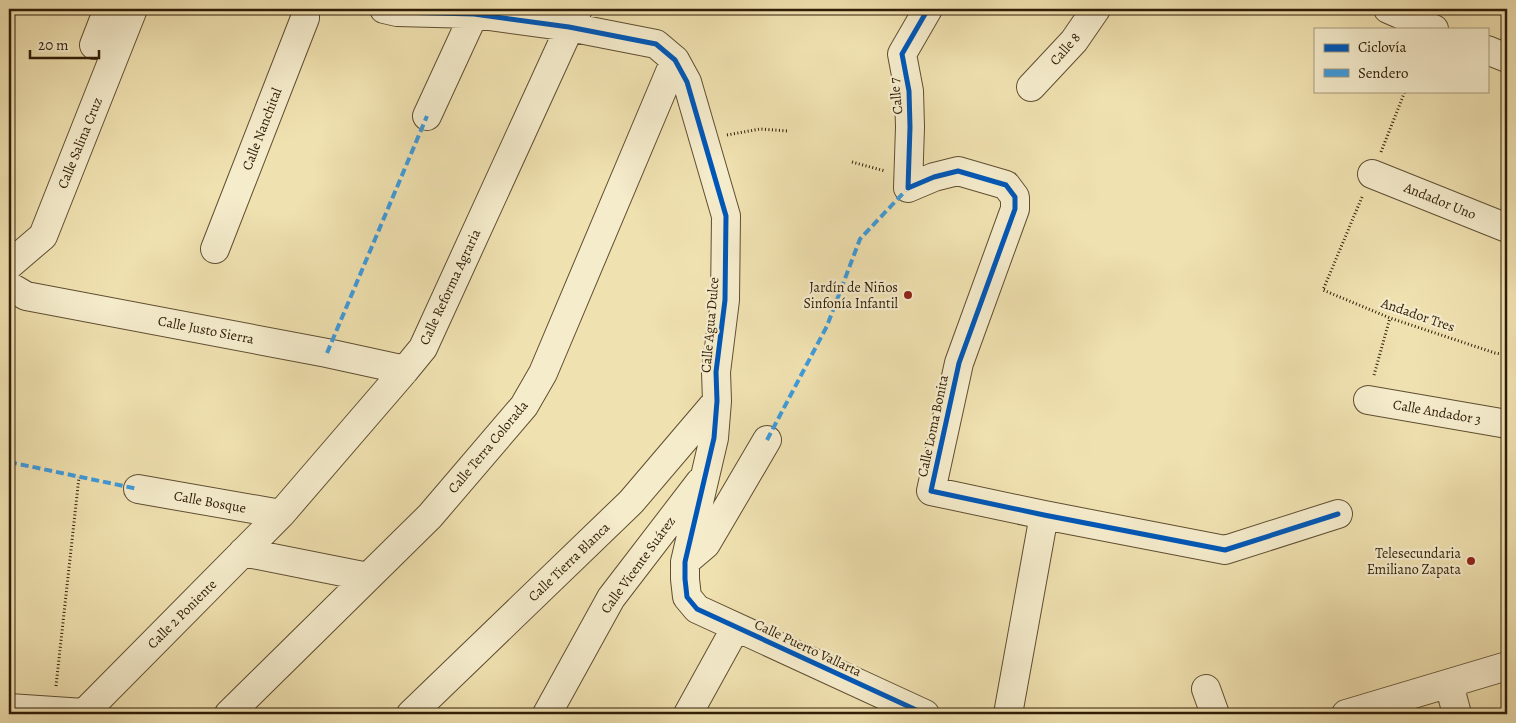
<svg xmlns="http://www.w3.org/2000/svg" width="1516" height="723" viewBox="0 0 1516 723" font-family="Alegreya,serif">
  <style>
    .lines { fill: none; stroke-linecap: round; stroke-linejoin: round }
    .minor-casing { stroke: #5f4e31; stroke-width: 30 }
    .path { stroke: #2f1d07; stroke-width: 3; stroke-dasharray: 1 2.5; stroke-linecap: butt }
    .minor { stroke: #f5eccc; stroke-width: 28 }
    .quiet { stroke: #3d9bdd; stroke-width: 4; stroke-dasharray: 8 4; stroke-linecap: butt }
    .cycleway-casing { stroke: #f5eccc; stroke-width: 8 }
    .cycleway { stroke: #0057b8; stroke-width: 5 }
    .poi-dot { fill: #8f2418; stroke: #f5eccc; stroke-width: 2 }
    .labels { text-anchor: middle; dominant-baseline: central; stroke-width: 4.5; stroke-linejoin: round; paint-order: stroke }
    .street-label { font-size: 14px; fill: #2f1d07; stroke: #f5eccc }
    .poi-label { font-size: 14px; fill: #2f1d07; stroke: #f5eccc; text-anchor: end }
  </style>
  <rect width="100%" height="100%" fill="#f0e1b0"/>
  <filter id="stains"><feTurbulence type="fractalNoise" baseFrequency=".004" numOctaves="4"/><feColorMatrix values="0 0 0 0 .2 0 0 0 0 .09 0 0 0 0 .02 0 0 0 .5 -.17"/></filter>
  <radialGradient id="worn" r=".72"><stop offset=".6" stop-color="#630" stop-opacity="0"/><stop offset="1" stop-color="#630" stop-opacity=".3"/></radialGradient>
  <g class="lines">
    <defs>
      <path id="minor" d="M384,9L397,12L474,14L569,27L656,44L675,60L687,82L726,216L725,300L716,372L717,401L714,438L685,562V579L687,597L697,609L925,714
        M928,9L902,54L909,91L910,127L908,188L934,177L958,171L1006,185L1015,197V209L959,363L931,491L1044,515L1225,550L1338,514
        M1388,9L1434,29
        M94,45L108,9
        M1487,50L1507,58
        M1031,87L1074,41L1096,9
        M427,116L474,14
        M1372,174L1507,228
        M215,249L305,18V9
        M9,265L43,236L133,9
        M9,286L26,296L327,353L405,370
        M1368,400L1507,424
        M138,489L281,514
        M243,552L368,577
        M686,561L706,544L767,440
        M1449,684L1457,714
        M1206,689L1215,714
        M9,708L84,713
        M83,714L281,514L405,370L423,348L578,9
        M229,714L430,516L524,406L543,373L675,60
        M411,714L631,502L717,401
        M547,714L611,598L700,482
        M688,714L736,627
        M1008,714L1044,515
        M1346,714L1507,666"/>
    </defs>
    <use href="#minor" class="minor-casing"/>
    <path class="path" d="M727,135L760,129L788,131
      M1381,152L1405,91
      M852,162L885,171
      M1362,197L1323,290L1390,318L1495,353L1507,355
      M1374,375L1390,318
      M56,686L79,477"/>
    <use href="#minor" class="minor"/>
    <path class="quiet" d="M327,353L427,116
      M767,440L827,326L860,239L908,188
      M9,462L138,489"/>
    <defs>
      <path id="cycleway" d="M384,9L397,12L474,14L569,27L656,44L675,60L687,82L726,216L725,300L716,372L717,401L714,438L685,562V579L687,597L697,609L925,714
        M928,9L902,54L909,91L910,127L908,188L934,177L958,171L1006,185L1015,197V209L959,363L931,491L1044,515L1225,550L1338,514"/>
    </defs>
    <use href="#cycleway" class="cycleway-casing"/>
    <use href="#cycleway" class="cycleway"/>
  </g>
  <g class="poi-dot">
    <circle cx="908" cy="295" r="5"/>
    <circle cx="1471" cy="561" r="5"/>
  </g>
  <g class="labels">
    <g class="street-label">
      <text transform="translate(1065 49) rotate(-49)">Calle 8</text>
      <text transform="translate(896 96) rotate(-96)">Calle 7</text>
      <text transform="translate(262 129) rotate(-69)">Calle Nanchital</text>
      <text transform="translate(80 143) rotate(-68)">Calle Salina Cruz</text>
      <text transform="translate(1440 201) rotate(22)">Andador Uno</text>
      <text transform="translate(450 287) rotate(-65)">Calle Reforma Agraria</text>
      <text transform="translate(1418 315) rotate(19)">Andador Tres</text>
      <text transform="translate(710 325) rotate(-85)">Calle Agua Dulce</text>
      <text transform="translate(206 330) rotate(11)">Calle Justo Sierra</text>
      <text transform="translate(1437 412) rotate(10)">Calle Andador 3</text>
      <text transform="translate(933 426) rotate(-78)">Calle Loma Bonita</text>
      <text transform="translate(488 447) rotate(-50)">Calle Terra Colorada</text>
      <text transform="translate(210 502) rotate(10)">Calle Bosque</text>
      <text transform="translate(569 562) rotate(-44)">Calle Tierra Blanca</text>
      <text transform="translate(638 565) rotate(-54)">Calle Vicente Suárez</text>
      <text transform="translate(182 614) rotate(-45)">Calle 2 Poniente</text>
      <text transform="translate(808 648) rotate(25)">Calle Puerto Vallarta</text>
    </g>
    <g class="poi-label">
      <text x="898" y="287">Jardín de Niños<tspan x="898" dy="16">Sinfonía Infantil</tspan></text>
      <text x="1461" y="553">Telesecundaria<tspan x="1461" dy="16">Emiliano Zapata</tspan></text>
    </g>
  </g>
  <rect width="1516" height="723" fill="none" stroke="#f0e1b0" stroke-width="30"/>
  <rect x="10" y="10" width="1496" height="703" fill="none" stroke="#2f1d07" stroke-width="2.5"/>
  <rect x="15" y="15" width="1486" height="693" fill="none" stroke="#2f1d07"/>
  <rect x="1314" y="28" width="175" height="65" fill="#f5eccc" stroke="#a6997d"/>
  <rect x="1324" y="44" width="25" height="8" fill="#0057b8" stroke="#a6997d"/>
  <text x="1358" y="52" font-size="15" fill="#2f1d07">Ciclovía</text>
  <rect x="1324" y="69" width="25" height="8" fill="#3d9bdd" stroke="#a6997d"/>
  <text x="1358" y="78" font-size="15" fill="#2f1d07">Sendero</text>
  <path d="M30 50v8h69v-8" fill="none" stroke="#2f1d07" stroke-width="2.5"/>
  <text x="38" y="50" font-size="15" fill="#2f1d07" stroke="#f5eccc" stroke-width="4" paint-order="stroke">20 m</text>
  <rect width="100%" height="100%" filter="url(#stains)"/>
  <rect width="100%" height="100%" fill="url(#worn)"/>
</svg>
